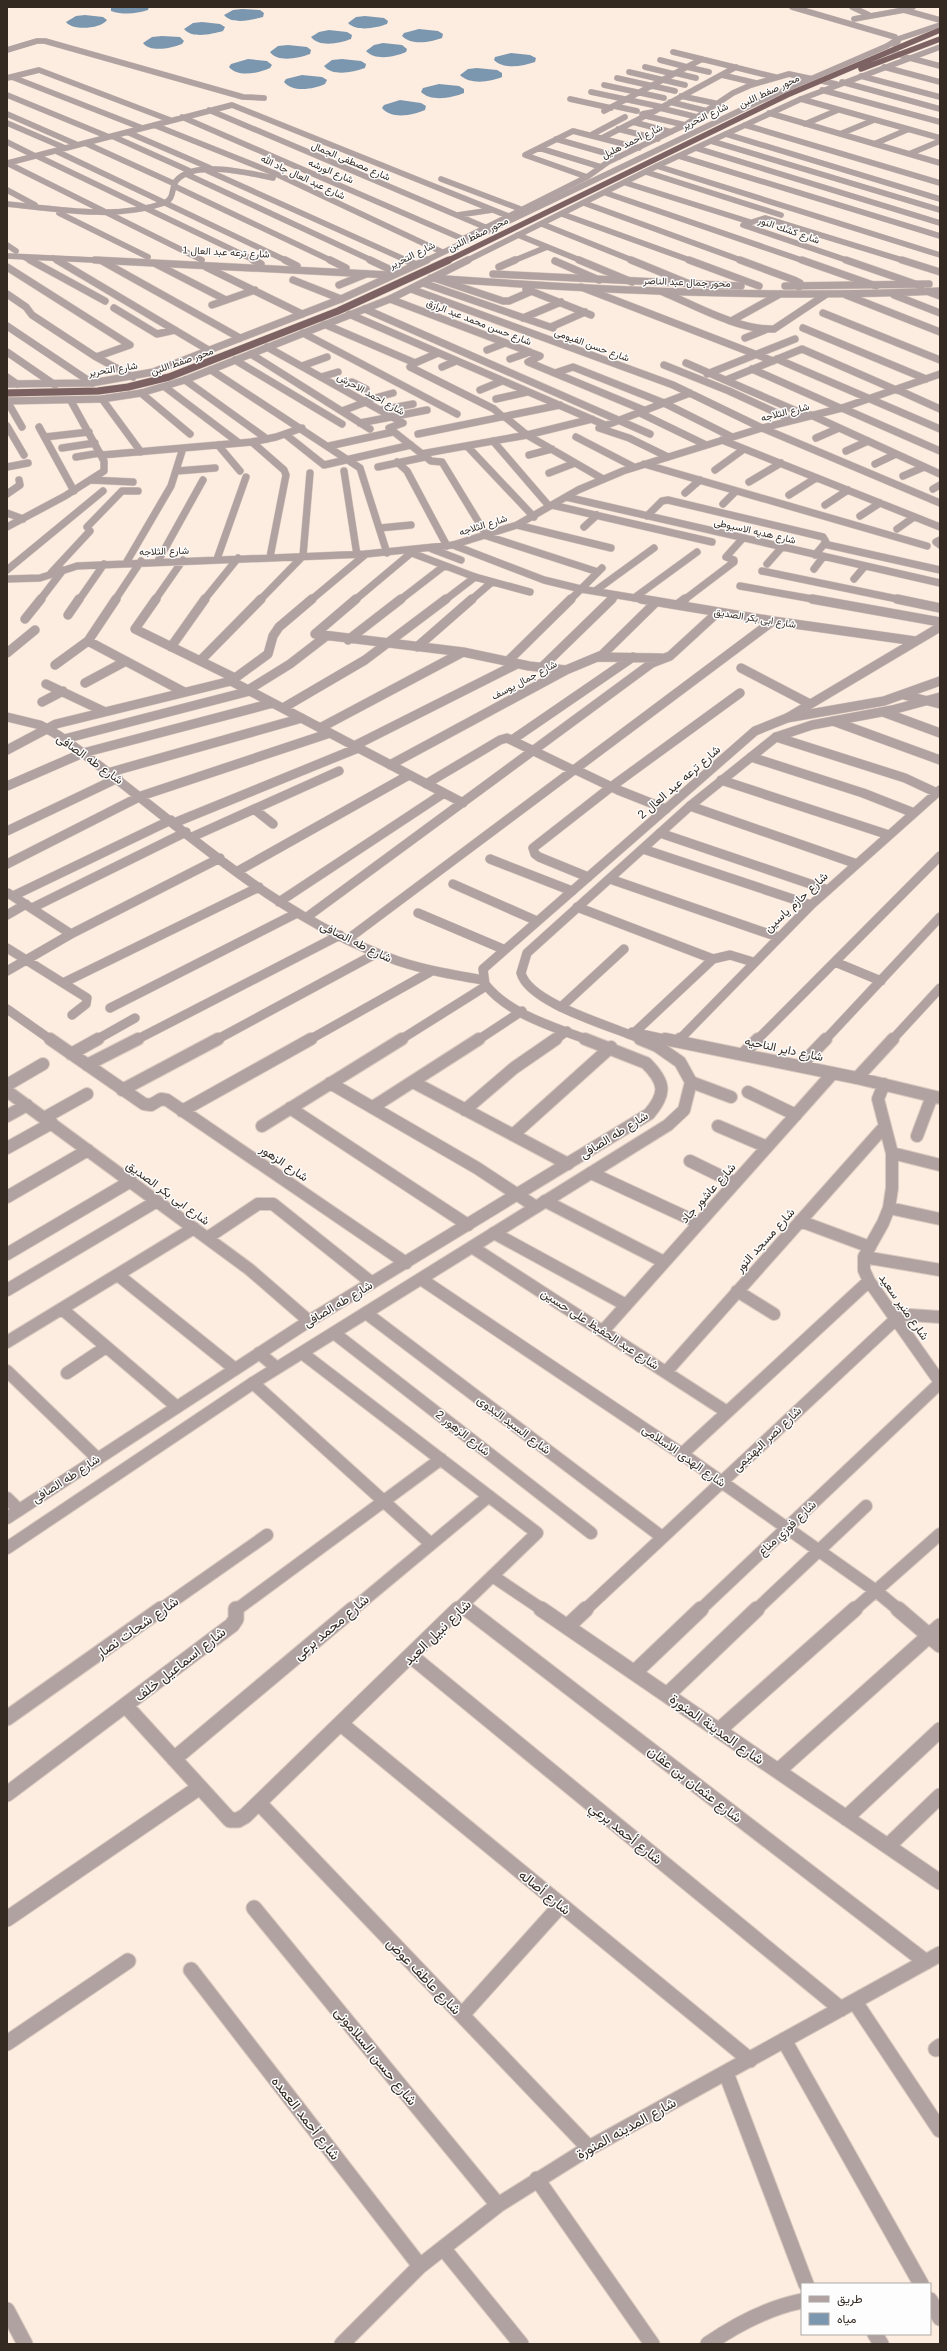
<svg xmlns="http://www.w3.org/2000/svg" width="947" height="2351" viewBox="0 0 947 2351" font-family="Arial,Vazirmatn,sans-serif">
  <style>
    .water { fill: #7b97af }
    .lines { fill: none; stroke-linecap: round; stroke-linejoin: round }
    .minor-far4-casing { stroke: #d9c9be; stroke-width: 6 }
    .minor-far3-casing { stroke: #d9c9be; stroke-width: 8 }
    .minor-far2-casing { stroke: #d9c9be; stroke-width: 10 }
    .minor-far1-casing { stroke: #d9c9be; stroke-width: 14 }
    .minor-casing { stroke: #d9c9be; stroke-width: 17 }
    .tertiary-far4-casing { stroke: #d9c9be; stroke-width: 6 }
    .tertiary-far3-casing { stroke: #d9c9be; stroke-width: 8 }
    .tertiary-far2-casing { stroke: #d9c9be; stroke-width: 10 }
    .tertiary-far1-casing { stroke: #d9c9be; stroke-width: 14 }
    .tertiary-casing { stroke: #d9c9be; stroke-width: 17 }
    .minor-far4 { stroke: #b1a2a2; stroke-width: 5.5 }
    .minor-far3 { stroke: #b1a2a2; stroke-width: 7 }
    .minor-far2 { stroke: #b1a2a2; stroke-width: 9 }
    .minor-far1 { stroke: #b1a2a2; stroke-width: 12 }
    .minor { stroke: #b1a2a2; stroke-width: 15 }
    .tertiary-far4 { stroke: #b1a2a2; stroke-width: 5.5 }
    .tertiary-far3 { stroke: #b1a2a2; stroke-width: 7 }
    .tertiary-far2 { stroke: #b1a2a2; stroke-width: 9 }
    .tertiary-far1 { stroke: #b1a2a2; stroke-width: 12 }
    .tertiary { stroke: #b1a2a2; stroke-width: 15 }
    .primary-bridge-far1-casing { stroke: #d9c9be; stroke-width: 6; stroke-linecap: butt }
    .primary-bridge-casing { stroke: #d9c9be; stroke-width: 8; stroke-linecap: butt }
    .primary-bridge-far1 { stroke: #7c6262; stroke-width: 5.5 }
    .primary-bridge { stroke: #7c6262; stroke-width: 7 }
    .labels { text-anchor: middle; dominant-baseline: central; stroke-width: 3; stroke-linejoin: round; paint-order: stroke }
    .far-street-label { font-size: 10px; fill: #342a22; stroke: #fdfdfd }
    .street-label { font-size: 12px; fill: #342a22; stroke: #fdfdfd }
    .near-street-label { font-size: 14px; fill: #342a22; stroke: #fdfdfd }
  </style>
  <rect width="100%" height="100%" fill="#fdece0"/>
  <path class="water" d="M111,7H149L148,10C136,14 123,15 111,11Z
    M242,9L260,10L264,13L263,17C252,20 232,25 224,15L233,10Z
    M85,15L103,17L107,20C101,29 72,31 66,22L76,16Z
    M365,16L384,18L388,21L387,24C376,28 357,32 348,23L356,17Z
    M202,22L220,24L225,27L223,31C212,34 192,39 184,29L193,23Z
    M419,29L438,31L443,34L442,38C431,42 412,46 402,36L404,33Z
    M329,30L347,32L352,35L351,39C340,43 320,48 311,37L319,32Z
    M162,36L180,37L184,41L182,44C172,48 150,53 143,43L152,37Z
    M383,43L402,45L407,49L406,52C395,57 375,61 366,51L374,45Z
    M288,45L307,47L311,50L310,54C299,58 278,63 270,52L278,46Z
    M511,53L530,55L536,58L535,62C523,66 504,70 494,60L495,57Z
    M248,59L267,61L272,65L270,68C259,73 238,78 229,67L231,64Z
    M342,59L361,61L366,64L365,68C353,72 333,77 324,66L332,60Z
    M477,68L497,70L502,73V77C490,82 470,85 460,75L468,69Z
    M302,75L322,77L327,80L325,84C314,89 293,93 284,82L286,79Z
    M439,84L459,86L464,89V93C452,98 431,102 421,92L423,88Z
    M400,100L421,103L426,106L425,110C413,115 392,120 382,108L384,105Z"/>
  <g class="lines">
    <defs>
      <path id="minor-far4" d="M852,7L869,15
        M913,7L904,10L940,20
        M854,19L904,10
        M7,50L37,41H45L243,97L264,98
        M673,52L775,77
        M910,58L940,66
        M660,60L687,67
        M645,67L674,74
        M687,67L709,72
        M884,67L940,82
        M629,72L685,85
        M675,73L696,78
        M722,75L756,83
        M861,76L940,97
        M12,77L142,128
        M7,78L39,70L170,120
        M617,78L675,91
        M842,82L940,109
        M604,85L664,98
        M822,90L940,122
        M591,92L662,107
        M7,95L109,137
        M681,96L719,104
        M570,99L611,108
        M801,99L940,138
        M670,102L707,111
        M614,106L637,111
        M660,108L697,117
        M209,110L487,228
        M604,111L702,59
        M769,113L940,163
        M7,114L78,145
        M642,115L685,125
        M182,117L463,239L459,245
        M633,122L671,132
        M7,123L65,148
        M805,124L838,110
        M154,125L274,173L442,252
        M745,125L940,183
        M618,129L658,139
        M127,132L210,168
        M726,134L940,199
        M840,134L874,120
        M591,135L625,117
        M112,136L192,172
        M602,138L643,117L642,114L653,112L736,67
        M556,139L619,157
        M711,141L940,210
        M7,142L35,156
        M85,143L175,184
        M874,144L909,129
        M539,148L601,167
        M696,148L940,223
        M56,151L287,261
        M909,154L940,141
        M37,156L256,261
        M679,156L940,236
        M7,163L202,260
        M8,163L232,105L513,218
        M657,166L940,255
        M208,171L408,261
        M646,172L781,215
        M186,174L373,261
        M587,177L525,155L573,131L639,148
        M441,179L523,210
        M626,183L750,222
        M174,186L332,261
        M7,190L35,205
        M606,193L804,261
        M584,203L743,261
        M7,204C56,209 116,220 164,203C175,199 171,188 176,181C194,159 250,173 273,178
        M59,213L148,257
        M562,214L692,261
        M458,215L492,210
        M542,224L634,261
        M518,235L582,261
        M463,239L587,177L608,162L685,125L733,93L751,85L789,74L836,84
        M7,245L16,251
        M24,257L32,261
        M53,258L59,261
        M513,261L547,247
        M849,261L743,225L765,218L905,261"/>
      <path id="minor-far3" d="M30,260L105,301
        M57,260L210,351
        M253,260L261,264
        M285,260L297,266
        M330,260L346,268
        M370,260L391,270
        M406,260L414,264
        M579,260L632,282
        M631,260L692,285
        M689,260L759,286
        M740,260L794,280L800,283L799,287
        M802,260L876,286
        M846,260L921,286
        M902,260L940,272
        M102,261L240,338
        M555,261L599,280
        M156,264L226,300
        M7,267L130,345L96,357
        M206,267L302,314
        M499,267L515,260
        M434,278L503,301H509L532,291
        M293,280L341,299
        M423,283L553,328
        M339,285L366,274
        M581,287L773,361
        M411,289L673,385L762,428L940,503
        M526,289L591,315
        M663,292C694,305 740,331 774,329L825,295
        M929,292L940,296
        M7,294L26,307L32,315L96,357L133,377
        M846,295L940,332
        M894,295L940,313
        M390,299L540,356L528,362L646,411
        M212,305L255,290
        M114,308L157,334L175,330
        M365,309L650,434
        M823,313L940,360
        M349,314L605,425
        M523,318L561,302
        M733,320L780,294
        M324,324L415,363L410,367L494,409L503,417
        M7,326L92,383
        M551,327L585,312
        M803,328L926,379
        M303,333L457,414
        M745,338L765,330
        M267,347L403,423L389,428L431,461L442,462L487,536L598,572
        M487,350L505,343
        M7,352L55,385
        M251,354L370,429
        M510,359L530,352
        M777,359L940,429
        M235,360L342,424
        M415,363L438,353
        M686,363L808,416
        M664,365L729,391L792,420
        M302,366L327,357
        M442,367L456,361
        M752,369L840,408
        M211,370L360,468L387,553
        M555,373L573,367L664,403L732,437
        M707,374L795,339
        M7,377L17,384
        M321,377L338,372
        M185,380L267,439
        M726,380L802,349L896,390
        M337,386L352,382L366,389
        M165,387L239,443
        M480,390L502,381
        M898,390L940,409
        M141,393L190,434
        M102,399L141,452
        M496,399L527,392
        M7,401L22,427
        M364,401L393,393
        M842,408L940,451
        M381,410L413,404
        M342,411L366,402
        M640,413L706,445
        M811,415L940,474
        M505,417L527,435L603,479
        M360,423L427,410
        M7,426L24,455
        M39,427L74,491
        M285,434L324,465L411,445
        M418,434L560,405
        M45,437L89,432
        M576,437L634,467
        M816,438L839,428
        M722,440L940,527
        M493,441L549,506
        M252,442L284,470L286,475L270,557
        M218,445L240,471
        M329,446L393,432
        M467,446L534,517
        M62,448L95,443
        M846,451L868,441
        M421,454L527,435L592,419
        M102,455L252,442L276,437L302,428
        M529,455L552,449
        M76,457L100,453
        M668,457L629,438L599,428L690,393
        M397,462L407,471L447,546
        M644,464L927,546
        M875,464L896,454
        M7,467L28,463
        M378,467L425,457
        M715,470L744,449
        M177,471L215,468
        M344,471L357,555
        M549,473L575,463
        M903,476L924,467
        M91,480L133,482
        M749,482L781,463
        M933,489L940,485
        M685,493L700,480
        M7,494L20,485L19,480
        M789,495L816,478
        M566,497L940,583
        M723,504L736,491
        M552,505L712,542
        M825,505L848,490
        M7,513L23,519
        M647,516L662,501L668,500L823,537L826,542L815,555
        M860,516L880,503
        M517,525L611,548
        M7,527L65,496L104,471V461L71,401
        M584,527L597,515
        M380,528L411,525
        M897,529L914,517
        M940,540L936,542L940,545
        M824,544L940,570
        M453,545L544,580L581,589L647,600
        M432,549L461,560
        M409,552L475,577L530,592
        M217,559L246,477
        M158,561L203,480
        M126,563L171,486L183,448
        M767,564L782,547
        M814,569L823,557
        M7,570L103,491
        M762,571L902,600
        M51,573L90,531L87,527L122,491H138
        M7,579L40,578L77,566L366,554L453,545L517,525L578,490L623,471L762,428L842,408L940,374
        M854,579L865,566
        M740,586L818,600
        M595,591L654,548
        M634,598L697,552
        M40,600L63,570
        M79,600L104,564
        M115,600L141,561
        M155,600L183,560
        M204,600L238,558
        M260,600L303,556L310,473
        M311,600L366,554
        M355,600L411,553
        M400,600L444,566
        M445,600L475,577
        M471,600L492,582
        M570,600L602,568
        M611,600L616,595
        M684,600L734,562V560L726,557L743,538"/>
      <path id="minor-far2" d="M156,599L135,629L235,678
        M356,599L315,634L463,652L529,666L566,670
        M641,599L773,621L915,641
        M812,599L940,622
        M897,599L940,608
        M677,605L685,599
        M68,615L79,599
        M25,619L41,599
        M348,640L401,599
        M88,641L184,692
        M171,647L205,599
        M417,647L472,599
        M7,653L35,630
        M598,657L661,658
        M200,661L261,599
        M508,661L571,599
        M55,665L88,641L116,599
        M541,668L612,599
        M741,668L810,704
        M231,681L463,803
        M85,683L126,661
        M46,684L103,711
        M248,690L290,664L325,637
        M904,695L940,704
        M42,702L63,691
        M283,708L365,660L446,599
        M883,712L940,733
        M7,717L40,725L58,735C168,813 268,916 398,961C425,970 454,975 483,980
        M787,718L940,627
        M833,721L940,760
        M320,728L463,652
        M776,737L905,778L937,793
        M64,739L250,691
        M512,740L633,657
        M354,746L517,664
        M7,750L56,724L231,681L268,654L273,636L279,627L312,599
        M751,757L863,793L914,813
        M390,765L566,670L602,655L656,602
        M574,769L618,790L666,809
        M111,772L302,718
        M721,780L889,835
        M426,784L500,740L507,738L573,770
        M7,786L83,753L273,703
        M690,806L857,864
        M254,809L273,824
        M174,823L358,748
        M7,831L118,778
        M660,833L828,890
        M192,837L339,771
        M643,849L811,905
        M490,859L572,891
        M7,864L141,796L330,733
        M238,871L409,775
        M588,877L539,857L535,854L533,848L611,787L740,693
        M610,879L778,937
        M453,884L537,921
        M8,893L71,934
        M13,896L171,820
        M279,902L444,793
        M577,907L713,959
        M32,908L186,832
        M418,913L503,949
        M7,915L26,904
        M307,917L652,663L670,656L718,612
        M348,939L773,621
        M7,948L87,998L86,1004L72,1015
        M835,962L881,981
        M7,971L71,934L220,858
        M65,982L259,887
        M561,1007L624,949
        M110,1008L297,913
        M7,1009L51,1040
        M632,1032L669,1040
        M634,1033L713,959L730,955L753,962
        M96,1040L135,1018
        M136,1040L340,935
        M216,1040L377,953
        M309,1040L430,972
        M400,1040L486,986
        M478,1040L522,1011
        M555,1040L567,1031
        M679,1040L811,905L940,790
        M757,1040L940,856
        M825,1040L940,917
        M892,1040L940,988"/>
      <path id="minor-far1" d="M50,1039L144,1104L151,1105L161,1099L167,1100L406,1263
        M665,1039L857,1078L940,1098
        M678,1041L680,1039
        M71,1054L98,1039
        M743,1054L758,1039
        M87,1065L138,1039
        M800,1066L826,1039
        M857,1078L893,1039
        M413,1082L568,1164
        M691,1082L731,1097
        M330,1083L477,1168L536,1207
        M884,1084L878,1099L892,1153V1188L889,1208L883,1223L864,1257V1270L869,1281L940,1382
        M7,1085L43,1064
        M122,1090L218,1039
        M7,1091L249,1269L309,1321
        M748,1092L796,1115
        M373,1107L479,1039
        M290,1108L468,1225
        M465,1110L514,1068L556,1039
        M182,1111L311,1039
        M7,1116L27,1105
        M44,1118L87,1094
        M262,1126L402,1039
        M718,1126L767,1147
        M513,1135L611,1047
        M917,1136L932,1096
        M7,1148L52,1123
        M892,1153L940,1165
        M690,1161L735,1183
        M591,1173L699,1223
        M7,1197L88,1150
        M545,1201L664,1262
        M889,1208L940,1219
        M800,1221L870,1247
        M494,1233L626,1305
        M207,1238L258,1204H273L372,1283
        M472,1247L727,1412
        M7,1254L131,1181
        M864,1257L940,1270
        M118,1275L235,1369
        M421,1279L682,1454L876,1591L899,1610
        M7,1290L157,1201
        M737,1291L774,1314
        M62,1309L177,1407
        M366,1313L662,1537
        M894,1314L940,1317
        M603,1331L833,1073
        M334,1333L591,1533
        M7,1342L194,1228
        M302,1353L537,1533L457,1610
        M7,1371L98,1459
        M666,1372L885,1126
        M67,1373L106,1347
        M253,1383L431,1544
        M682,1454L869,1281
        M7,1498L19,1510
        M494,1577L543,1610
        M463,1606L469,1610
        M160,1610L267,1535
        M236,1610L441,1459
        M352,1610L489,1496
        M585,1610L897,1318
        M700,1610L940,1383
        M756,1610L866,1506
        M854,1610L940,1534"/>
      <path id="minor" d="M467,1609L926,1962
        M541,1609L940,1882
        M898,1609L940,1645
        M568,1626L586,1609
        M411,1656L841,2009
        M635,1672L701,1609
        M667,1695L757,1609
        M126,1706L230,1820H238L245,1816L458,1609
        M7,1718L161,1609
        M341,1724L750,2060
        M719,1730L855,1609
        M174,1759L353,1609
        M778,1771L940,1626
        M7,1794L232,1625L236,1619V1609
        M259,1803L589,2148
        M846,1818L940,1730
        M888,1846L940,1796
        M254,1908L498,2205
        M7,1919L200,1787
        M191,1970L420,2266
        M855,2002L940,2130
        M462,2015L561,1905
        M784,2040L921,2284
        M7,2043L128,1961
        M936,2049L940,2046
        M726,2073L806,2284
        M537,2179L652,2344
        M443,2248L521,2344
        M930,2300L940,2318
        M875,2334L881,2344
        M342,2344L420,2266L498,2205L589,2148L940,1954
        M708,2344C737,2324 767,2308 802,2301"/>
      <path id="tertiary-far4" d="M792,7L895,37L898,41L893,52L908,58
        M7,256L115,261
        M425,261L760,101L887,46L898,39L940,25
        M466,261L657,166L801,99L940,47"/>
      <path id="tertiary-far3" d="M95,260L390,275
        M493,274L741,286
        M431,278C601,290 770,299 940,291
        M785,286L929,284
        M7,384L92,383L153,372L341,299L427,260
        M7,401L102,399L141,393L185,380L390,299L468,260"/>
      <path id="tertiary-far2" d="M588,1040C554,1027 508,1014 485,984L483,969L755,731L787,718L884,701L940,681
        M643,1040C615,1027 529,1004 521,973L527,953L690,806L776,737L812,725L892,710L940,697"/>
      <path id="tertiary-far1" d="M259,1353L277,1368
        M7,1518L309,1321L649,1114C667,1093 665,1082 646,1063L585,1039
        M7,1548L253,1383L668,1125L684,1110L691,1082L680,1062L657,1046L640,1039"/>
      <path id="tertiary" d="M7,2310L25,2344"/>
    </defs>
    <use href="#minor-far4" class="minor-far4-casing"/>
    <use href="#minor-far3" class="minor-far3-casing"/>
    <use href="#minor-far2" class="minor-far2-casing"/>
    <use href="#minor-far1" class="minor-far1-casing"/>
    <use href="#minor" class="minor-casing"/>
    <use href="#tertiary-far4" class="tertiary-far4-casing"/>
    <use href="#tertiary-far3" class="tertiary-far3-casing"/>
    <use href="#tertiary-far2" class="tertiary-far2-casing"/>
    <use href="#tertiary-far1" class="tertiary-far1-casing"/>
    <use href="#tertiary" class="tertiary-casing"/>
    <use href="#minor-far4" class="minor-far4"/>
    <use href="#minor-far3" class="minor-far3"/>
    <use href="#minor-far2" class="minor-far2"/>
    <use href="#minor-far1" class="minor-far1"/>
    <use href="#minor" class="minor"/>
    <use href="#tertiary-far4" class="tertiary-far4"/>
    <use href="#tertiary-far3" class="tertiary-far3"/>
    <use href="#tertiary-far2" class="tertiary-far2"/>
    <use href="#tertiary-far1" class="tertiary-far1"/>
    <use href="#tertiary" class="tertiary"/>
    <defs>
      <path id="primary-bridge-far1" d="M861,69L940,39
        M447,261L787,95L940,30"/>
      <path id="primary-bridge" d="M7,393L98,391L128,387L169,377L338,311L449,260"/>
    </defs>
    <use href="#primary-bridge-far1" class="primary-bridge-far1-casing"/>
    <use href="#primary-bridge" class="primary-bridge-casing"/>
    <use href="#primary-bridge-far1" class="primary-bridge-far1"/>
    <use href="#primary-bridge" class="primary-bridge"/>
  </g>
  <g class="labels">
    <g class="far-street-label">
      <text transform="translate(769 91) rotate(-25)">محور صفط اللبن</text>
      <text transform="translate(705 116) rotate(-25)">شارع التحرير</text>
      <text transform="translate(632 141) rotate(-26)">شارع أحمد هليل</text>
      <text transform="translate(351 161) rotate(23)">شارع مصطفى الجمال</text>
      <text transform="translate(331 171) rotate(23)">شارع الورشه</text>
      <text transform="translate(303 177) rotate(25)">شارع عبد العال جاد الله</text>
      <text transform="translate(789 230) rotate(19)">شارع كشك النور</text>
      <text transform="translate(478 234) rotate(-26)">محور صفط اللبن</text>
      <text transform="translate(226 252) rotate(3)">شارع ترعه عبد العال 1</text>
      <text transform="translate(412 255) rotate(-26)">شارع التحرير</text>
      <text transform="translate(687 282) rotate(2)">محور جمال عبد الناصر</text>
      <text transform="translate(479 322) rotate(21)">شارع حسن محمد عبد الرازق</text>
      <text transform="translate(592 345) rotate(20)">شارع حسن الفيومى</text>
      <text transform="translate(182 361) rotate(-19)">محور صفط اللبن</text>
      <text transform="translate(113 369) rotate(-9)">شارع التحرير</text>
      <text transform="translate(371 394) rotate(29)">شارع احمد الاحرش</text>
      <text transform="translate(785 412) rotate(-14)">شارع الثلاجه</text>
      <text transform="translate(483 525) rotate(-17)">شارع الثلاجه</text>
      <text transform="translate(755 531) rotate(13)">شارع هديه الاسيوطى</text>
      <text transform="translate(164 551) rotate(-2)">شارع الثلاجه</text>
      <text transform="translate(755 618) rotate(9)">شارع ابى بكر الصديق</text>
      <text transform="translate(524 680) rotate(-28)">شارع جمال يوسف</text>
    </g>
    <g class="street-label">
      <text transform="translate(90 759) rotate(35)">شارع طه الصافى</text>
      <text transform="translate(679 782) rotate(-41)">شارع ترعه عبد العال 2</text>
      <text transform="translate(796 902) rotate(-43)">شارع حازم ياسين</text>
      <text transform="translate(356 942) rotate(26)">شارع طه الصافى</text>
      <text transform="translate(784 1049) rotate(12)">شارع داير الناحيه</text>
      <text transform="translate(614 1135) rotate(-32)">شارع طه الصافى</text>
      <text transform="translate(284 1163) rotate(34)">شارع الزهور</text>
      <text transform="translate(168 1193) rotate(36)">شارع ابى بكر الصديق</text>
      <text transform="translate(708 1193) rotate(-48)">شارع عاشور جاد</text>
      <text transform="translate(765 1240) rotate(-48)">شارع مسجد النور</text>
      <text transform="translate(338 1304) rotate(-31)">شارع طه الصافى</text>
      <text transform="translate(904 1307) rotate(55)">شارع منير سعيد</text>
      <text transform="translate(600 1329) rotate(33)">شارع عبد الحفيظ على حسين</text>
      <text transform="translate(514 1425) rotate(37)">شارع السيد البدوى</text>
      <text transform="translate(463 1433) rotate(38)">شارع الزهور 2</text>
      <text transform="translate(767 1439) rotate(-43)">شارع نصر البهتيمى</text>
      <text transform="translate(684 1456) rotate(35)">شارع الهدى الاسلامى</text>
      <text transform="translate(66 1479) rotate(-33)">شارع طه الصافى</text>
      <text transform="translate(787 1528) rotate(-43)">شارع فوزي مناع</text>
    </g>
    <g class="near-street-label">
      <text transform="translate(137 1627) rotate(-35)">شارع شحات نصار</text>
      <text transform="translate(331 1627) rotate(-40)">شارع محمد برعى</text>
      <text transform="translate(437 1632) rotate(-44)">شارع نبيل العبد</text>
      <text transform="translate(180 1664) rotate(-38)">شارع اسماعيل خلف</text>
      <text transform="translate(717 1729) rotate(35)">شارع المدينة المنورة</text>
      <text transform="translate(695 1784) rotate(38)">شارع عثمان بن عفان</text>
      <text transform="translate(626 1833) rotate(39)">شارع أحمد برعي</text>
      <text transform="translate(545 1892) rotate(39)">شارع أصاله</text>
      <text transform="translate(424 1976) rotate(46)">شارع عاطف عوض</text>
      <text transform="translate(376 2056) rotate(51)">شارع حسن السلامونى</text>
      <text transform="translate(306 2118) rotate(52)">شارع أحمد العمده</text>
      <text transform="translate(626 2128) rotate(-29)">شارع المدينه المنورة</text>
    </g>
  </g>
  <rect width="947" height="2351" fill="none" stroke="#342a22" stroke-width="16"/>
  <rect x="801" y="2283" width="130" height="52" fill="#fdfdfd" stroke="#ada9a5"/>
  <rect x="809" y="2296" width="20" height="6" fill="#b1a2a2" stroke="#ada9a5"/>
  <text x="837" y="2303" font-size="12" fill="#342a22">طريق</text>
  <rect x="809" y="2313" width="20" height="12" fill="#7b97af" stroke="#ada9a5"/>
  <text x="837" y="2323" font-size="12" fill="#342a22">مياه</text>
</svg>
